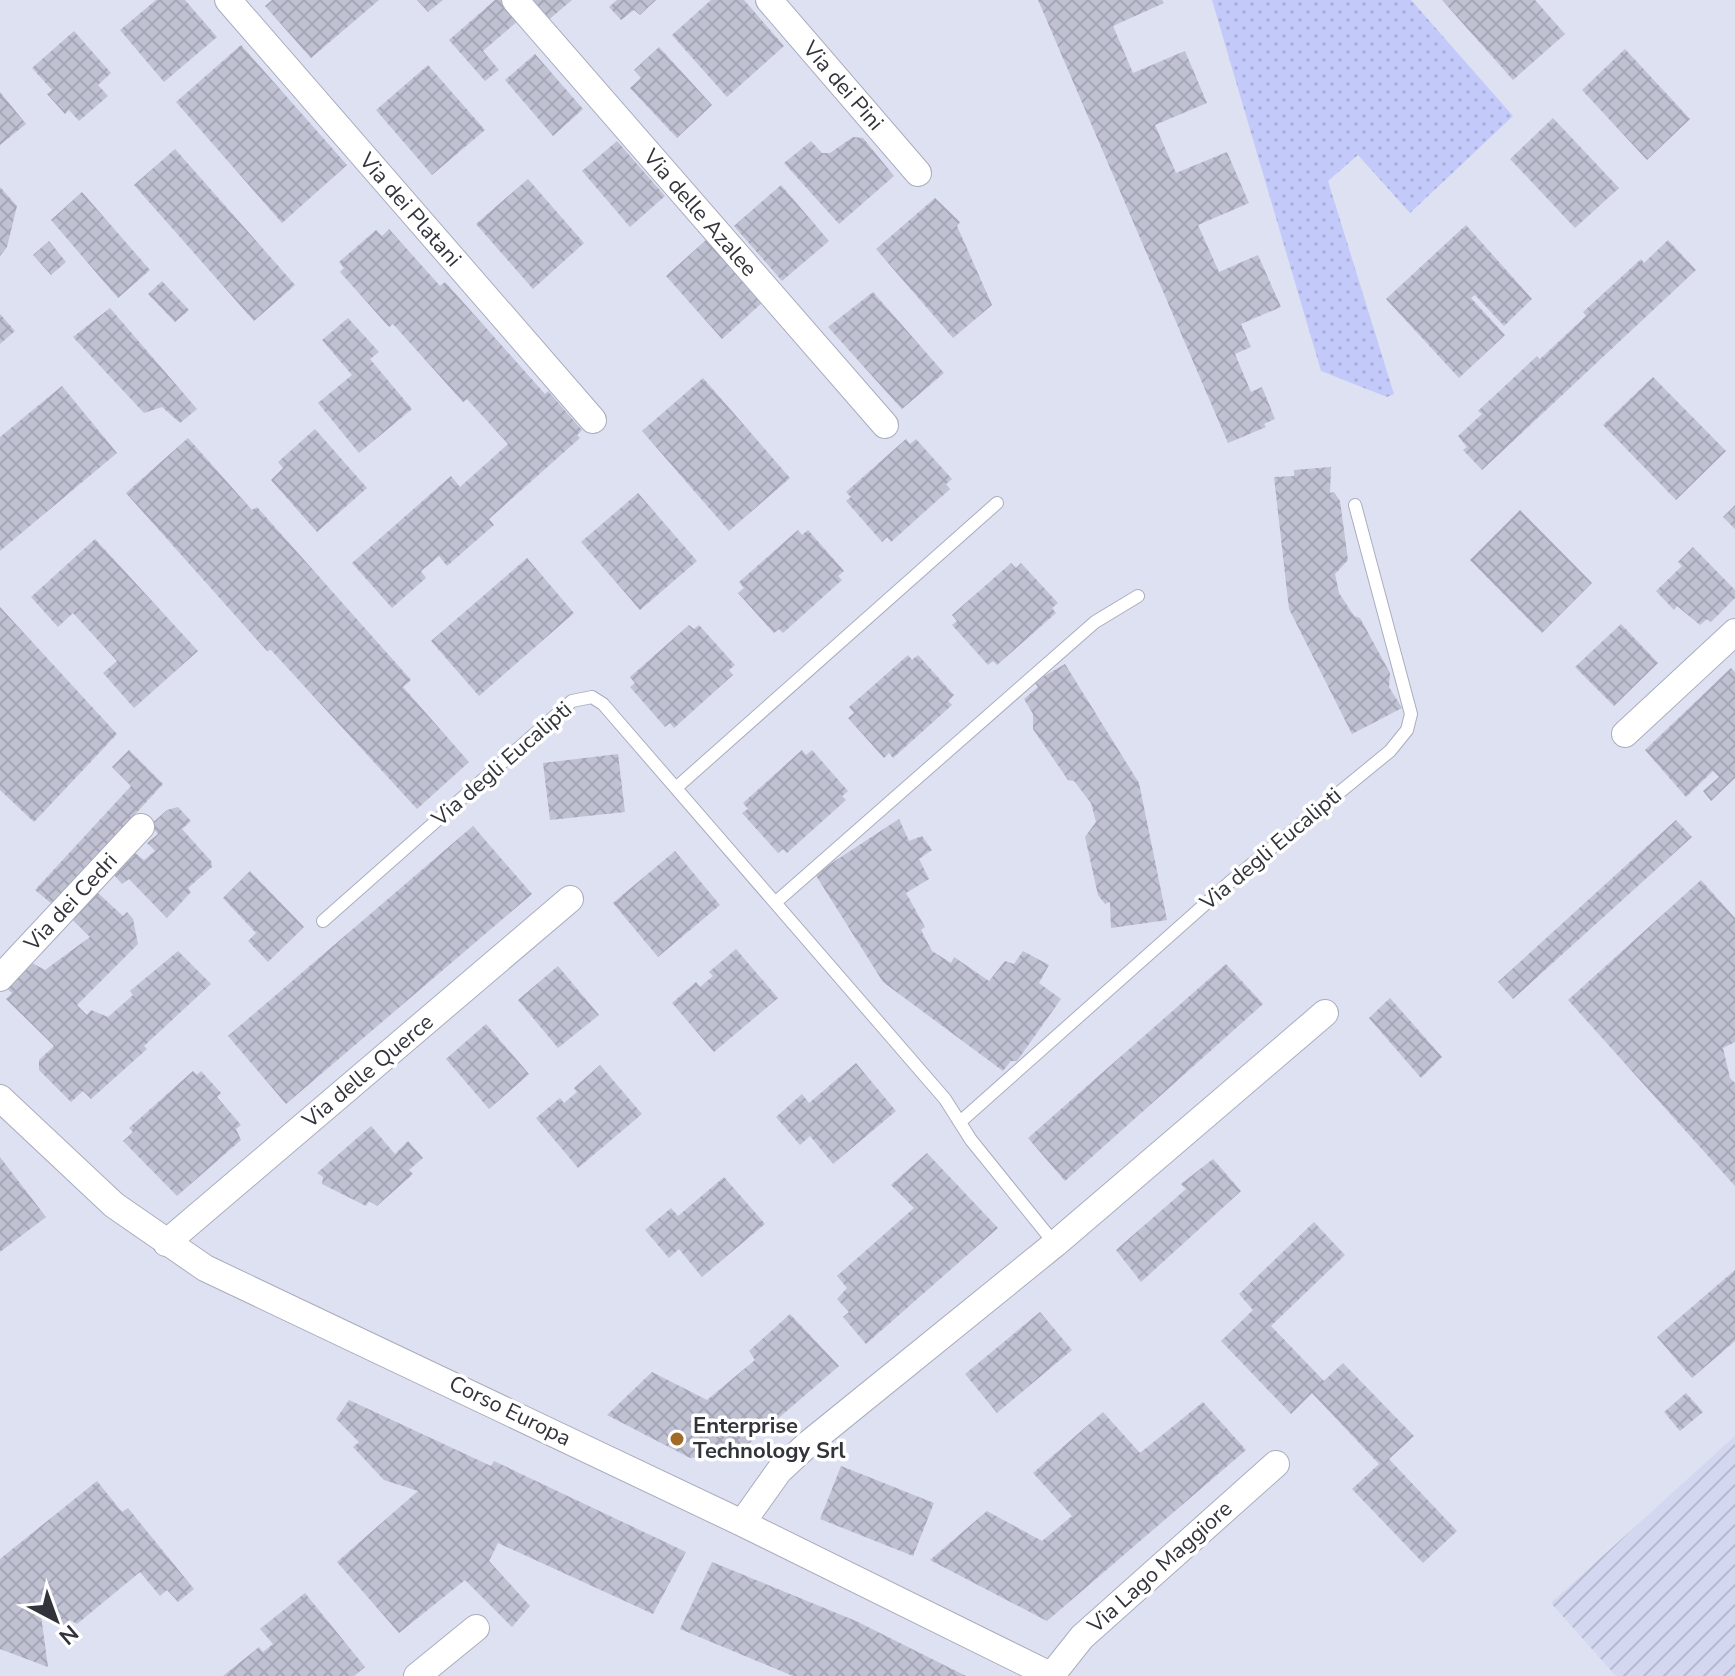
<svg xmlns="http://www.w3.org/2000/svg" width="1735" height="1676" viewBox="0 0 1735 1676" font-family="'Nunito Sans',sans-serif">
  <style>
    .industrial { fill: url(#industrial-furrows) }
    .grass { fill: url(#grass-dots) }
    .building { fill: url(#building-cross-hatch) }
    .lines { fill: none; stroke-linecap: round; stroke-linejoin: round }
    .service-casing { stroke: #aaadbe; stroke-width: 14 }
    .minor-casing { stroke: #aaadbe; stroke-width: 28 }
    .service { stroke: #fff; stroke-width: 12 }
    .minor { stroke: #fff; stroke-width: 26 }
    .poi-dot { fill: #a16a26; stroke: #fff; stroke-width: 3 }
    .labels { text-anchor: middle; dominant-baseline: central; stroke-width: 7; stroke-linejoin: round; paint-order: stroke }
    .street-label { font-size: 22px; fill: #33343b; stroke: #fff }
    .poi-label { font-size: 22px; font-weight: bold; fill: #33343b; stroke: #fff; text-anchor: start }
  </style>
  <defs>
    <pattern id="industrial-furrows" width="10" height="10" patternUnits="userSpaceOnUse" patternTransform="scale(2)"><rect width="10" height="10" fill="#d3d7f0"/><path d="M-1 1l2-2M0 10L10 0M9 11l2-2" fill="none" stroke="#b6b9cf"/></pattern>
    <pattern id="grass-dots" width="8" height="8" patternUnits="userSpaceOnUse" patternTransform="scale(2)"><rect width="8" height="8" fill="#c3cafa"/><path d="M2 2h.1M6 6h.1" fill="none" stroke="#a8aed7" stroke-width="1.8" stroke-linecap="round"/></pattern>
    <pattern id="building-cross-hatch" width="8" height="8" patternUnits="userSpaceOnUse" patternTransform="scale(2)"><rect width="8" height="8" fill="#c0c2d3"/><path d="M0 0l8 8M0 8l8-8" fill="none" stroke="#a5a7b6"/></pattern>
  </defs>
  <rect width="100%" height="100%" fill="#dee1f2"/>
  <path class="industrial" d="M1735,1436V1676H1616L1551,1603Z"/>
  <path class="grass" d="M1212,0H1411L1513,116L1410,213L1358,155L1328,181L1394,394L1387,397L1321,371Z"/>
  <path class="building" d="M156,0H185L217,37L164,82L120,30Z
    M272,0H379L311,58L265,6Z
    M417,0H443L428,12Z
    M495,0H501L519,20L483,51L499,70L485,81L449,40Z
    M527,0H572L546,22Z
    M617,0H656L640,15L634,10L621,20L609,7Z
    M711,0H744L784,46L727,97L672,35Z
    M1038,0H1162L1164,3L1113,26L1133,73L1185,51L1207,103L1155,125L1176,173L1227,152L1249,203L1198,225L1219,272L1258,255L1281,307L1241,324L1251,347L1235,354L1251,392L1262,387L1275,419L1264,424L1266,427L1228,443Z
    M1442,0H1535L1565,34L1513,80Z
    M74,31L111,73L98,85L108,96L79,121L69,110L65,114L47,94L52,90L32,68Z
    M241,45L347,165L282,223L176,102Z
    M659,47L712,105L677,138L630,88L641,78L634,70Z
    M1625,49L1690,119L1647,160L1582,90Z
    M535,54L583,109L553,136L505,80Z
    M428,65L485,130L432,175L376,110Z
    M0,92L26,124L0,145Z
    M1553,118L1619,188L1575,228L1510,159Z
    M853,137L863,138L894,176L839,224L784,163L811,141L822,153H830Z
    M617,141L665,196L630,227L582,171Z
    M175,149L295,285L254,321L134,185Z
    M528,179L584,243L533,289L476,224Z
    M781,185L829,241L782,281L734,226Z
    M0,187L17,206L7,247L0,256Z
    M82,192L150,270L118,298L51,220Z
    M935,198L960,222L957,226L992,305L953,338L876,249Z
    M1466,225L1532,299L1504,326L1475,295L1471,298L1505,335L1459,378L1386,299Z
    M389,229L440,286L445,282L545,394L548,391L582,430L577,435L580,438L489,519L494,525L447,566L439,556L421,571L426,578L392,608L352,563L451,476L460,487L508,444L467,399L463,402L393,324L389,327L340,272L344,268L339,262L376,230L382,236Z
    M706,240L763,302L722,339L666,276Z
    M1668,240L1696,270L1482,470L1463,450L1467,447L1458,436L1482,414L1478,411L1537,356L1540,359L1586,316L1583,312L1641,259L1644,263Z
    M49,241L66,262L51,275L33,255Z
    M162,281L189,310L175,322L148,294Z
    M873,292L944,373L902,409L828,327Z
    M110,308L197,409L180,423L162,407L144,413L73,337Z
    M0,314L15,331L0,344Z
    M348,318L379,352L370,359L412,409L359,453L318,403L352,375L322,340Z
    M1653,377L1726,451L1676,500L1603,425Z
    M703,378L790,478L729,531L642,431Z
    M62,386L117,453L0,551V437Z
    M315,429L367,488L317,532L271,480L283,468L278,462Z
    M188,438L252,510L257,507L411,680L403,687L469,762L417,809L271,650L267,651L126,493Z
    M906,439L910,444L916,439L952,479L946,484L950,489L891,542L887,537L882,542L846,501L851,497L846,492Z
    M1331,467L1330,493L1334,492L1340,501L1348,560L1335,574L1339,593L1354,616L1360,618L1390,673L1389,687L1402,708L1352,734L1289,609L1274,477L1294,476V470Z
    M638,493L697,561L640,610L581,542Z
    M1735,505V529L1723,517Z
    M1520,510L1592,583L1542,633L1470,560Z
    M798,530L802,535L808,530L844,571L838,576L842,580L783,633L779,629L774,633L738,593L744,588L739,582Z
    M95,539L198,651L134,708L103,673L117,661L73,613L58,627L31,597Z
    M1693,547L1735,590V598L1711,622L1707,619L1700,625L1677,606L1674,610L1656,591L1682,566L1678,562Z
    M527,558L574,613L479,696L431,641Z
    M1011,563L1016,568L1021,563L1058,603L1052,608L1056,613L997,665L993,661L988,665L952,625L957,621L952,615Z
    M0,607L117,734L34,822L0,790Z
    M1621,624L1658,663L1614,706L1575,667Z
    M689,625L694,629L699,625L735,665L729,670L733,675L674,728L670,723L665,727L630,687L635,683L630,677Z
    M908,655L912,660L918,655L954,695L948,701L952,705L893,758L889,753L884,758L848,718L854,713L849,707Z
    M1065,664L1139,783L1167,920L1111,928L1110,902L1105,904L1098,895L1085,837L1096,822L1091,803L1074,781L1068,780L1033,729V714L1024,699L1038,687L1034,682Z
    M1731,668L1735,672V778L1711,801L1703,791L1719,777L1713,771L1686,797L1645,750Z
    M129,750L163,784L52,904L35,890L131,786L112,767Z
    M802,750L806,755L812,750L848,791L842,796L846,800L787,853L783,849L778,853L742,813L748,809L743,803Z
    M618,754L625,812L550,820L543,763Z
    M178,807L191,821L182,829L211,861L212,867L188,888L191,892L167,918L129,879L122,884L114,875L118,872L113,867L134,852L144,860L155,851L147,843L158,834L150,825L167,810Z
    M899,819L909,841L922,836L932,850L919,859L929,879L906,893L925,927L921,930L932,951L951,963L954,957L989,981L1005,961L1014,964L1023,951L1049,965L1039,983L1061,999L1017,1061H1011L1003,1071L883,982L815,874Z
    M1676,820L1692,837L1513,999L1498,982Z
    M473,826L532,894L286,1104L228,1036Z
    M675,851L720,905L658,957L613,903Z
    M250,871L304,927L268,962L248,941L256,933L223,898Z
    M1701,880L1735,918V1042L1723,1048L1730,1078L1735,1083V1186L1568,1000Z
    M93,893H98L123,916L127,912L133,919L138,944L77,1005L87,1015L91,1010L108,1017L133,995L130,991L178,951L211,984L144,1046L147,1049L91,1099L83,1091L71,1102L39,1070V1060L54,1046L6,999L12,993L6,988L32,963L45,970L90,937L73,920Z
    M736,949L778,998L714,1052L672,1003L696,982L700,987L713,976L709,972Z
    M1226,964L1263,1004L1065,1181L1028,1138Z
    M558,966L599,1015L558,1048L518,1000Z
    M1390,998L1442,1057L1421,1078L1369,1018Z
    M486,1024L529,1074L489,1109L446,1059Z
    M856,1063L896,1111L833,1164L810,1136L800,1145L776,1117L802,1094L809,1103Z
    M600,1065L642,1114L578,1168L536,1118L560,1098L564,1103L577,1092L574,1088Z
    M193,1071L197,1075L201,1071L221,1093L217,1097L241,1125L236,1129L241,1140L177,1196L123,1141L133,1132L129,1128Z
    M371,1126L395,1154L408,1141L423,1158L409,1170L413,1174L377,1206L369,1201L366,1206L322,1184L323,1177L317,1173Z
    M927,1153L998,1228L866,1344L843,1317L849,1312L837,1299L847,1288L837,1276L914,1208L891,1185Z
    M0,1157L46,1217L0,1252Z
    M1213,1159L1241,1191L1141,1282L1116,1250L1186,1189L1181,1184Z
    M724,1177L765,1224L702,1277L679,1249L669,1258L645,1230L671,1208L678,1216Z
    M1314,1222L1345,1255L1271,1326L1324,1381L1343,1363L1414,1436L1389,1459L1457,1531L1423,1563L1352,1489L1379,1464L1312,1393L1291,1414L1221,1341L1253,1310L1239,1294Z
    M1735,1270V1341L1692,1378L1657,1337Z
    M1040,1312L1072,1350L997,1413L965,1374Z
    M790,1314L839,1366L739,1452L690,1458L607,1415L652,1372L707,1400L755,1360L749,1351Z
    M1686,1393L1703,1412L1680,1431L1664,1412Z
    M349,1400L491,1466L494,1461L686,1552L653,1614L498,1543L489,1561L530,1606L512,1627L465,1580L399,1633L337,1562L418,1491L384,1480L353,1447L359,1442L336,1419Z
    M1203,1402L1246,1450L1047,1621L930,1560L987,1511L1042,1541L1072,1516L1033,1473L1103,1412L1140,1453Z
    M841,1466L934,1503L913,1556L820,1519Z
    M97,1481L122,1512L128,1508L194,1589L178,1602L167,1590L160,1596L140,1572L77,1624L70,1620L61,1627L39,1601L48,1667L0,1649V1559Z
    M712,1562L856,1621L966,1676H793L680,1629Z
    M305,1593L365,1667L354,1676H223L259,1647L263,1652L273,1644L260,1629Z"/>
  <g class="lines">
    <defs>
      <path id="service" d="M677,787L997,503
        M776,902L1095,622L1138,596
        M323,921L572,701L592,697L603,704L945,1099L971,1140L1055,1244
        M960,1122L1230,882L1390,751L1407,730L1411,714L1355,505"/>
      <path id="minor" d="M228,0L593,420
        M515,0L885,425
        M769,0L918,173
        M1625,734L1735,632
        M0,978L141,827
        M0,1098L114,1205L205,1268L742,1523L1052,1676
        M166,1243L570,899
        M742,1523L779,1471L808,1444L1055,1244L1325,1013
        M417,1676L476,1628
        M1051,1676L1082,1637L1276,1464"/>
    </defs>
    <use href="#service" class="service-casing"/>
    <use href="#minor" class="minor-casing"/>
    <use href="#service" class="service"/>
    <use href="#minor" class="minor"/>
  </g>
  <circle class="poi-dot" cx="677" cy="1439" r="8"/>
  <g class="labels">
    <g class="street-label">
      <text transform="translate(843 86) rotate(49)">Via dei Pini</text>
      <text transform="translate(410 210) rotate(49)">Via dei Platani</text>
      <text transform="translate(700 213) rotate(49)">Via delle Azalee</text>
      <text transform="translate(502 764) rotate(-41)">Via degli Eucalipti</text>
      <text transform="translate(1271 849) rotate(-40)">Via degli Eucalipti</text>
      <text transform="translate(71 902) rotate(-47)">Via dei Cedri</text>
      <text transform="translate(368 1071) rotate(-40)">Via delle Querce</text>
      <text transform="translate(510 1411) rotate(26)">Corso Europa</text>
      <text transform="translate(1160 1567) rotate(-42)">Via Lago Maggiore</text>
    </g>
    <g class="poi-label">
      <text x="693" y="1426">Enterprise<tspan x="693" dy="25">Technology Srl</tspan></text>
    </g>
  </g>
  <g transform="translate(56 1620) rotate(139)" stroke="#ffffff" stroke-width="6" paint-order="stroke">
  <path d="M0-6L14 30L0 20L-14 30Z" fill="#33343b"/>
  <text y="-12" font-size="22" font-weight="bold" text-anchor="middle" fill="#33343b">N</text>
  </g>
</svg>
